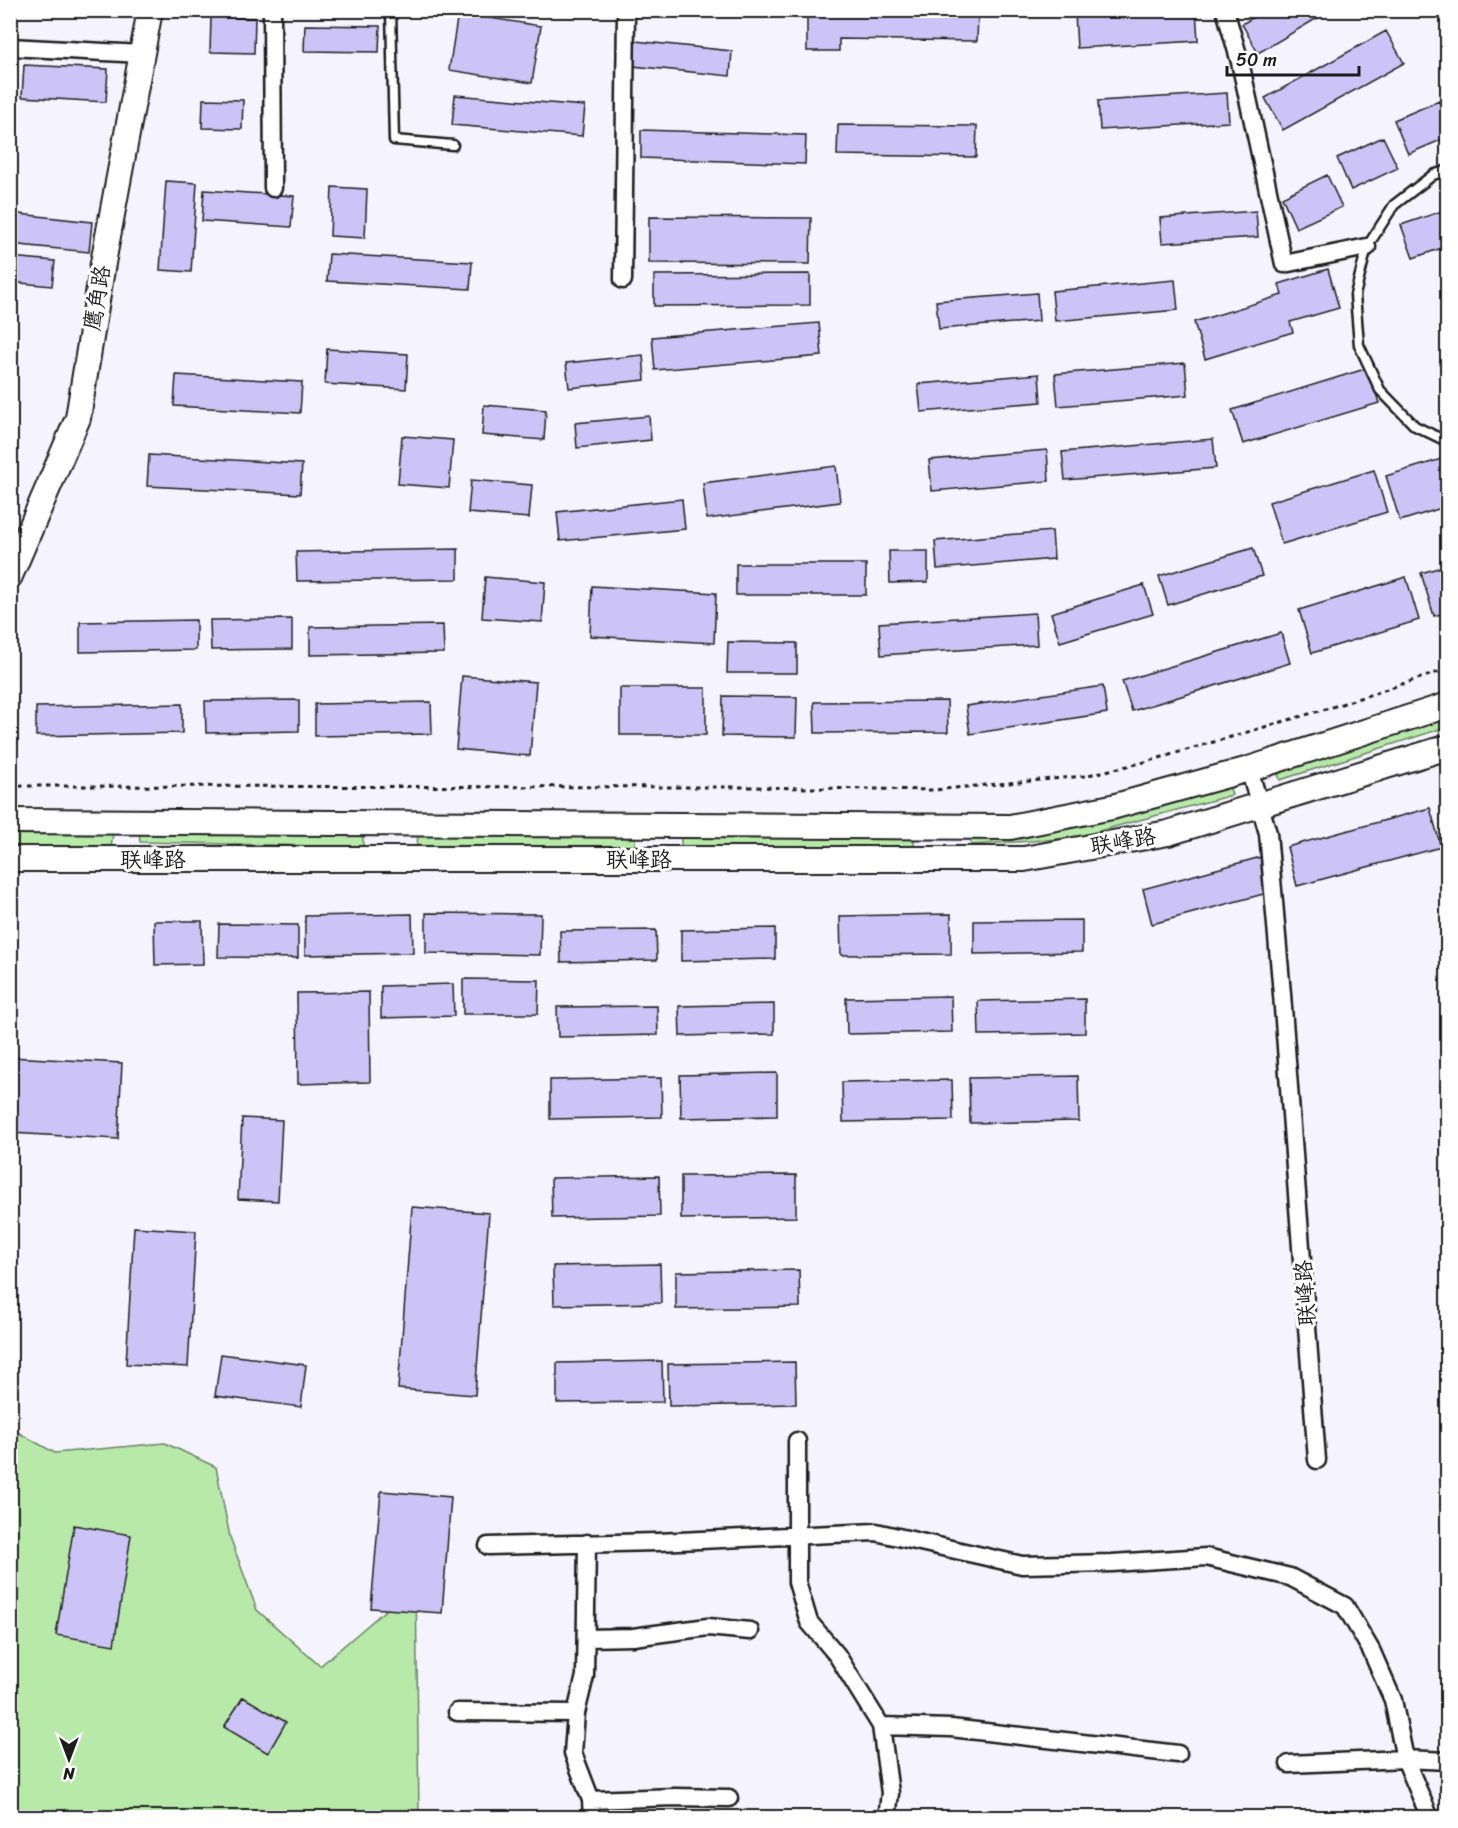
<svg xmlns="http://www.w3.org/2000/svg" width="1458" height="1828" viewBox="0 0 1458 1828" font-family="Sriracha,'LXGW WenKai TC',sans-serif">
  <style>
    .green { fill: #b7e9a9; stroke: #6a8262; stroke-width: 1.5 }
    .building { fill: #ccc4f6; stroke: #1c1c1c; stroke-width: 1.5 }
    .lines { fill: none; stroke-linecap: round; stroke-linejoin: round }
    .lane-casing { stroke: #1c1c1c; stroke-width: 13 }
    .street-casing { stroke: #1c1c1c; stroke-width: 21 }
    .secondary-casing { stroke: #1c1c1c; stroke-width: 28 }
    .path { stroke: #1c1c1c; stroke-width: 3; stroke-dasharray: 4.5 4.5; stroke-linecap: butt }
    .lane { stroke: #fff; stroke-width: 8 }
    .street { stroke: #fff; stroke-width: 16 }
    .secondary { stroke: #fff; stroke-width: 24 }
    .labels { text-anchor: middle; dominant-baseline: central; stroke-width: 6; stroke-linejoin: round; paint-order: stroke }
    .street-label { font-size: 22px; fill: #1c1c1c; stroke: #fff }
  </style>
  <rect width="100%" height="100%" fill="#f5f3fd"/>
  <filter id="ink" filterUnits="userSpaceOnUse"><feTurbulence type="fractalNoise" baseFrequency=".0167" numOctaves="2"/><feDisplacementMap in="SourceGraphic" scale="12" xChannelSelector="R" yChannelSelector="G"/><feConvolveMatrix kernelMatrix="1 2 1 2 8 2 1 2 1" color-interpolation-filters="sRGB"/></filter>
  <g filter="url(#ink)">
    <path class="green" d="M1447,714V727L1280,780L1276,768Z
      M1228,782L1232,795L1073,838L971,845L970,833Z
      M139,832L363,833V847L140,842Z
      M113,833L111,848H11L10,834Z
      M418,834L635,835V847L417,846Z
      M681,834H914V847L681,846Z
      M10,1428L55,1453L165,1443L216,1467L230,1537L257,1610L320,1666L416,1584L419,1817H11Z"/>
    <path class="building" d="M807,10L978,13L977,41L839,39V51H807Z
      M1117,10H1196L1198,41L1077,48L1075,13Z
      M1265,10H1331L1258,53L1242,24Z
      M458,13L541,26L532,83L449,70Z
      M211,17L255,18L254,53L210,52Z
      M305,25L380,26L379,52L304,51Z
      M1386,31L1404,63L1283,130L1265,98Z
      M635,41L732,51L730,76L633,66Z
      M24,65L108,69L106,102L22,97Z
      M1227,93L1229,122L1100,130L1098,101Z
      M455,95L585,106L582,136L452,125Z
      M203,99L243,100L242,129L202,128Z
      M1439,101L1448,120V137L1408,154L1394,120Z
      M838,125L977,126L976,157L837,155Z
      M641,130L806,135L805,164L641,158Z
      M1383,137L1398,168L1351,190L1337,158Z
      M1327,175L1342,207L1296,228L1282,197Z
      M166,181L197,183L191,272L160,270Z
      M332,187L367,189L365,238L330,236Z
      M204,190L294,196L291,227L202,221Z
      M1448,209V246L1413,258L1401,225Z
      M1256,211L1258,237L1162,243L1160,218Z
      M10,213L92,222L89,252L10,244Z
      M649,217L811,218L810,264L649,263Z
      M329,254L472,262L470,289L327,281Z
      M10,257L55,261L52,286L10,282Z
      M1328,269L1339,308L1290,322L1293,332L1205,359L1194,322L1282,295L1279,284Z
      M810,274V305L654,306V275Z
      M1175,280L1178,310L1055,321L1052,291Z
      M1037,293L1039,321L939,329L936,301Z
      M819,323L822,356L655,370L652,337Z
      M327,349L408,354L406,389L325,384Z
      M643,355L645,380L569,388L566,363Z
      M1185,363L1188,395L1058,406L1055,374Z
      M1368,368L1379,403L1243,444L1232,410Z
      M1039,374L1041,402L921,412L918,384Z
      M176,375L302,382L300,413L174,406Z
      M484,405L546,410L544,440L482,435Z
      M649,416L651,440L577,448L575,423Z
      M402,436L453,440L449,488L398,484Z
      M1213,439L1216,468L1065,480L1062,452Z
      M1047,450L1049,481L932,491L929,460Z
      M149,455L302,464L300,494L147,486Z
      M1448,457V506L1400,521L1386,476Z
      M836,466L840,502L707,519L703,483Z
      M1374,470L1387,512L1282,544L1269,502Z
      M471,480L532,485L529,518L468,513Z
      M682,499L685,529L560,541L557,512Z
      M1052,531L1054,559L937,569L935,541Z
      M1253,548L1262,576L1168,605L1159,576Z
      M458,549V579L297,581L296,552Z
      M889,551H928V582L890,583Z
      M736,564H866V595H736Z
      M1448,565V612L1434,616L1421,573Z
      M485,577L545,582L542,622L482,618Z
      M1406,577L1419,620L1312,653L1299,610Z
      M1144,585L1153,614L1060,642L1051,613Z
      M592,586L716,593L714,643L590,636Z
      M1035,613L1037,645L881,655L879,623Z
      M292,619V649L211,650L210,620Z
      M196,620V650L80,652V622Z
      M443,625L444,653L310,655V627Z
      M1281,633L1290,663L1132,711L1122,681Z
      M728,642L797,643V673H727Z
      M462,676L536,682L530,756L456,749Z
      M1103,686L1107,713L970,734L966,706Z
      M620,688H706V735H620Z
      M723,696L797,697L796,737L722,736Z
      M299,700V731L206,733L205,701Z
      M947,701L948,732L815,733L814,702Z
      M431,702L432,734L315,736V704Z
      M182,704V733L36,736V707Z
      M1430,808L1441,847L1297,886L1287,847Z
      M1261,857L1271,892L1152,924L1143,889Z
      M426,913L541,914L540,955L426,953Z
      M412,914L413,953L305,955V916Z
      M951,914V954L841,955L840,916Z
      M1082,920V952L974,954V921Z
      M154,921H202L203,964L155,965Z
      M219,924L298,925V958L218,957Z
      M775,928V959L681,961V930Z
      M656,930L657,960L561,962L560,931Z
      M463,979L539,980L538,1014H463Z
      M453,984L454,1016L381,1018V986Z
      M369,992L370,1082L298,1084L297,993Z
      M951,996L952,1032L847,1034L846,998Z
      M1085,999V1033L979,1035L978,1001Z
      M774,1004V1034L680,1036L679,1006Z
      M657,1006L658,1035L558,1037L557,1007Z
      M10,1057L122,1063L118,1139L10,1133Z
      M777,1073V1116L681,1118L680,1075Z
      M1078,1076L1079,1121L970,1123L969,1078Z
      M661,1078L662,1117L550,1119V1080Z
      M952,1080L953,1120L843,1122L842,1082Z
      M242,1118L282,1120L278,1201L238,1199Z
      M796,1175V1217L681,1219V1176Z
      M659,1176L660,1216L552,1218L551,1178Z
      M412,1207L489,1213L475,1395L398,1389Z
      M134,1227L196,1231L188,1367L126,1364Z
      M660,1264L661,1303L554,1305L553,1266Z
      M799,1270L800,1307L676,1309V1272Z
      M221,1354L306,1365L301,1407L215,1396Z
      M662,1361L663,1402L557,1403V1363Z
      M795,1362L796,1404L669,1406L668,1364Z
      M381,1491L451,1497L442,1613L371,1608Z
      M74,1525L131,1535L114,1645L56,1635Z
      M243,1697L286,1722L268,1753L224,1727Z
      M301,1815H336V1818H301Z"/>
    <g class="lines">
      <defs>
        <path id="lane" d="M391,10L394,140L453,145
          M1448,170L1433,175L1394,205L1367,247L1355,295L1359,345L1380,390L1415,426L1448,442"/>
        <path id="street" d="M272,10L273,188
          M1225,10L1240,62L1284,264L1367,247
          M10,47L142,54
          M623,280L626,10
          M1249,769L1268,833L1282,994L1317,1460
          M797,1441V1582L809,1622L837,1655L881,1726L890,1793L887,1818
          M587,1543L585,1676L576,1713L573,1753L591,1800L592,1818
          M488,1546L657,1542L876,1532L1022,1565L1112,1563L1206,1557L1290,1577L1345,1606L1371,1650L1393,1700L1405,1759L1430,1818
          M587,1638L633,1637L708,1627L750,1631
          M457,1712L576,1713
          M881,1726L951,1728L1178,1754
          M1289,1764L1405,1759L1448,1761
          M591,1800L675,1797L729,1798"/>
        <path id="secondary" d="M10,576L78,418L103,263L150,10
          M10,821L1010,827L1112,807L1249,769L1448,705
          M10,859H1024L1168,833L1448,747"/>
      </defs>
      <use href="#lane" class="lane-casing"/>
      <use href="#street" class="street-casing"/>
      <use href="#secondary" class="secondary-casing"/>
      <path class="path" d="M10,786L750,787L933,790L1084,776L1149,761L1326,709L1448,669"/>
      <use href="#lane" class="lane"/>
      <use href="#street" class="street"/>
      <use href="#secondary" class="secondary"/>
    </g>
  </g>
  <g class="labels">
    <g class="street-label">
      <text transform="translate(97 298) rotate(-81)">鹰角路</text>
      <text transform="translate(1123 841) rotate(-10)">联峰路</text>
      <text x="153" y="859">联峰路</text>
      <text x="639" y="859">联峰路</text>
      <text transform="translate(1305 1293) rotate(-94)">联峰路</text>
    </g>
  </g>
  <rect width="1458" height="1828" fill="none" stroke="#fff" stroke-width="36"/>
  <rect x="18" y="18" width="1422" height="1792" fill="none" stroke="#1c1c1c" stroke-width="2" filter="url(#ink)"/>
  <g transform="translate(69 1759) rotate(180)" stroke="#ffffff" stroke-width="4.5" paint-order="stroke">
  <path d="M0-4.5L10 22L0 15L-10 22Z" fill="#1c1c1c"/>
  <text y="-9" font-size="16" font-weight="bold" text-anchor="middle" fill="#1c1c1c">N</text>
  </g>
  <path d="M1227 66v9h132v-9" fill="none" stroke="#1c1c1c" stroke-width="3"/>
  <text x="1236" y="66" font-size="18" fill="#1c1c1c" stroke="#ffffff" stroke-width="4.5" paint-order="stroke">50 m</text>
</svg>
